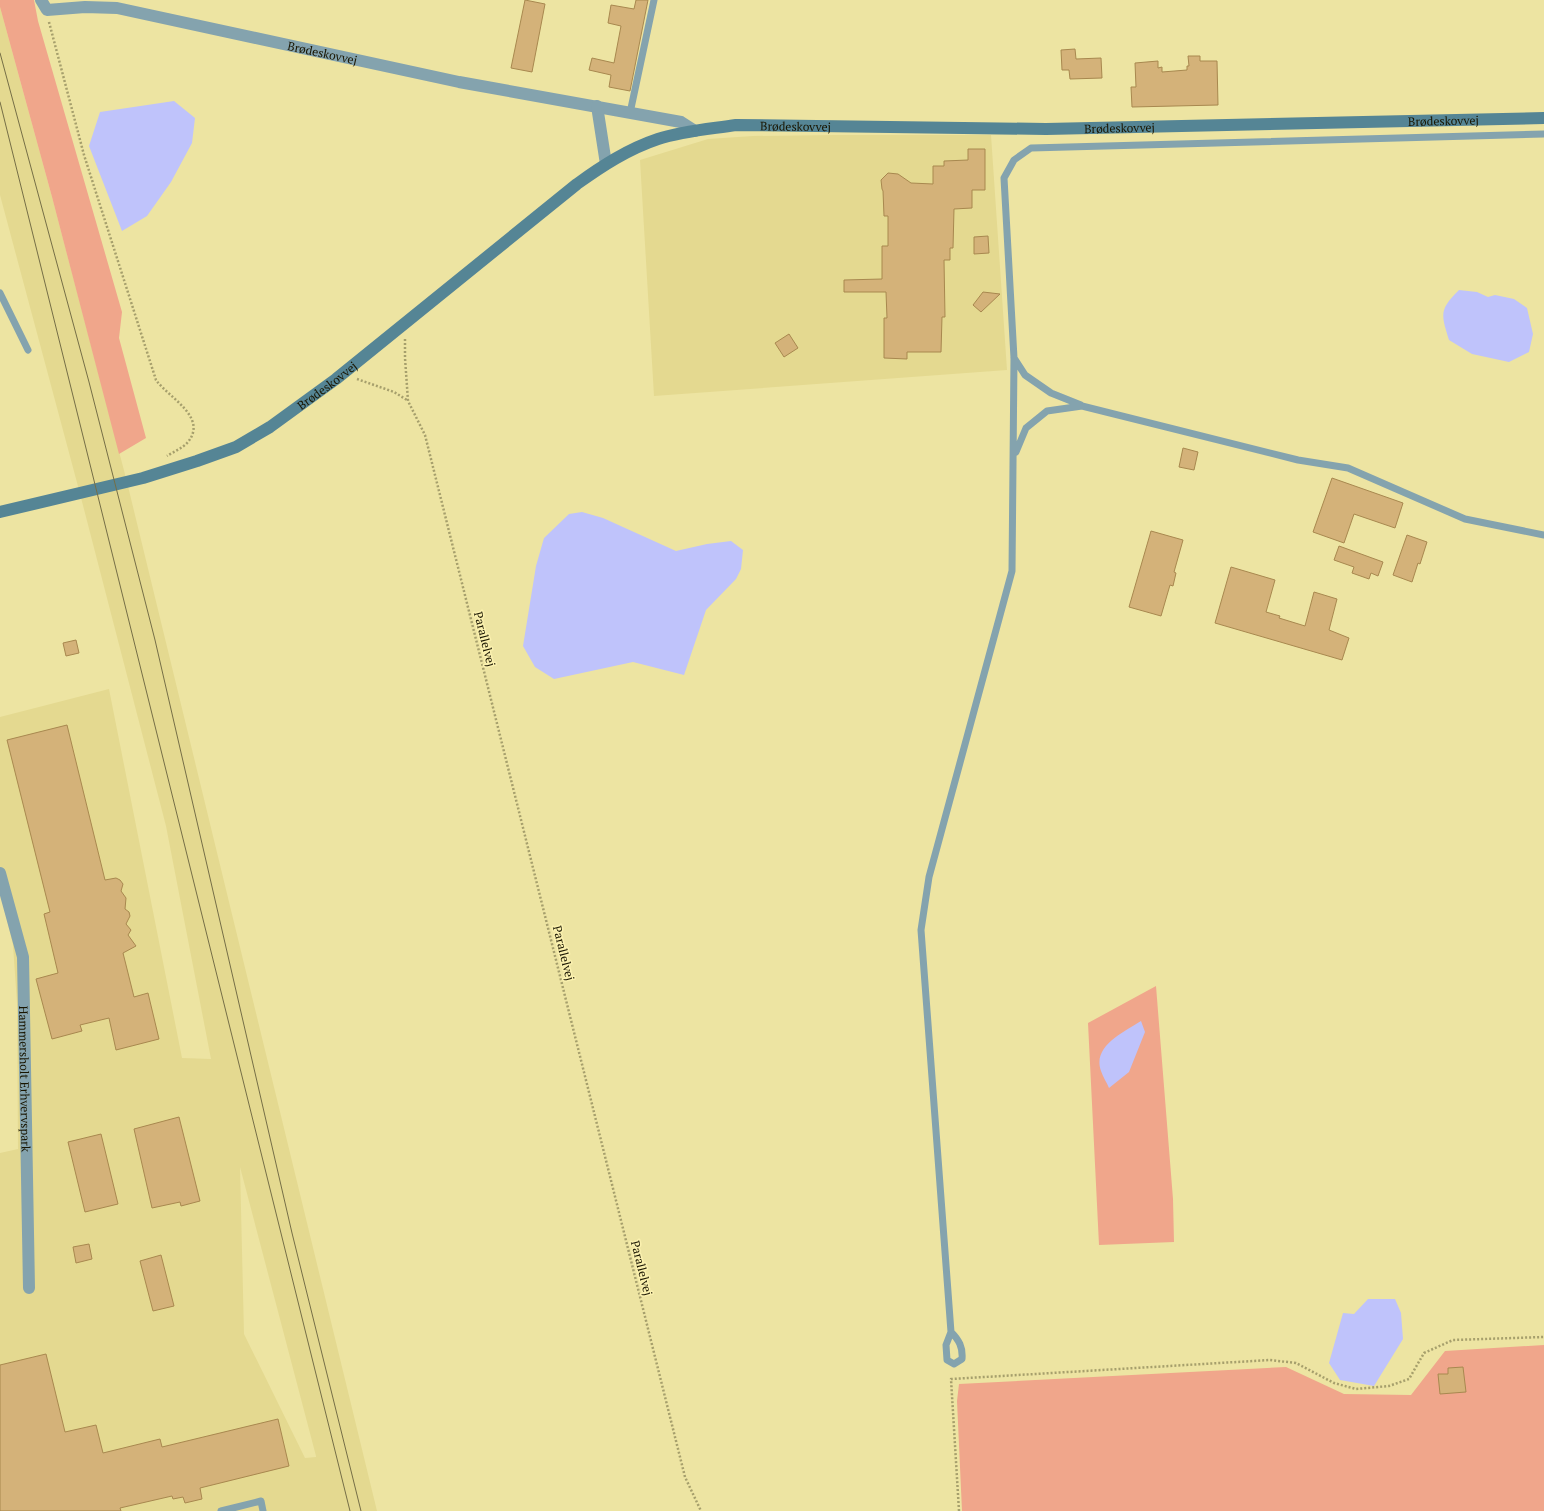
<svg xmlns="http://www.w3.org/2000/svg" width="1544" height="1511" viewBox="0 0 1544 1511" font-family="'PT Serif',serif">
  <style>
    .built { fill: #e4d990; fill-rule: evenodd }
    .green { fill: #f0a68b }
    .water { fill: #bfc3fb }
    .building { fill: #d4b279; stroke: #a8884f }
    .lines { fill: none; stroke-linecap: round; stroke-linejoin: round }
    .path { stroke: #a69f6c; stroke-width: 2.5; stroke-dasharray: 2 2; stroke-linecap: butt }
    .lane { stroke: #84a3ae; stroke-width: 7 }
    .street { stroke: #84a3ae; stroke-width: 12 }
    .secondary { stroke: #558595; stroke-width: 12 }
    .tram { stroke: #756e46; stroke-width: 1 }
    .labels { text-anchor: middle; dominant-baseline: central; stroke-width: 3; stroke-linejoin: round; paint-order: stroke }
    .street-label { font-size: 12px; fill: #191500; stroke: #fbf1af }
  </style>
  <rect width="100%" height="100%" fill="#ede4a2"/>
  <path class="built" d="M0,7L52,197L126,478L377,1511H0V1153L18,1149L17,1003L13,945L0,890V717L109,689L182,1058L211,1059L166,826L79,490L0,195ZM240,1167L316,1456V1457L305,1458L244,1334Z
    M834,135H991L1007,370L654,396L640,160L708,139L753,136Z"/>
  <path class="green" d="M0,0H34L38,21L122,312L119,338L146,438L119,454L52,197L0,7Z
    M1156,986L1173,1199L1174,1242L1099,1245L1088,1023Z
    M1544,1345V1511H962L957,1401L959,1384L1286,1367L1344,1394L1411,1395L1445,1351Z"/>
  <path class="water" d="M174,101L195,118L192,143L171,182L147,216L122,231L89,146L100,112Z
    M1459,290L1477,292L1488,297L1495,295L1514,299L1527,308L1533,334L1529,352L1509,362L1472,354L1449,340C1441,314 1439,310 1459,290Z
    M582,512L603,518L676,551L707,544L731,541L743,550L741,569L736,579L706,610L684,675L633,662L554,679L535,667L523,646L536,566L544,538L569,514Z
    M1141,1021L1145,1032L1129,1072L1109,1088C1107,1083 1103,1077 1101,1071C1092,1046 1124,1032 1141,1021Z
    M1368,1299H1395L1401,1313L1403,1339L1374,1386L1340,1380L1329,1363L1343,1313L1354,1314Z"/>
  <path class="building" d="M525,0L545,4L532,72L511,68Z
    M636,0H648L630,91L609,87L611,75L589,70L592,58L614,63L621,26L608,23L611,5L634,9Z
    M1075,49L1076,59L1101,58L1102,78L1070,79L1069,70H1062L1061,50Z
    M1188,56H1200V61H1217L1218,105L1132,107L1131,87H1136L1135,63L1158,61V68L1162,67V72L1187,70V66H1189Z
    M968,149H985V190H972V208L954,209L953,248H950V260H944L945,317H942L941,352H907V359L884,358V318H887L886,292H844V280L882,279V246H888V216H884L883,191L882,189L881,180L888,173L898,174L911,183L933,184V166H944V161L968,160Z
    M988,236L989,253L974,254V237Z
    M983,292L1000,294L981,312L973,305Z
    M789,334L798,348L784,357L775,343Z
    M1183,448L1198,452L1194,470L1179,467Z
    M1332,478L1403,503L1395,528L1354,514L1344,543L1313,532Z
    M1151,531L1183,540L1174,572L1176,573L1173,586L1170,585L1161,616L1129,607Z
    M1407,535L1427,542L1420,564L1418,563L1412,582L1393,575Z
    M1339,546L1383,562L1378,576L1371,573L1369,579L1352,573L1354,567L1334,560Z
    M1231,567L1275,580L1266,612L1280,616L1279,618L1305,626L1314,592L1337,599L1329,630L1349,638L1342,660L1215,623Z
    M76,640L79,653L66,656L63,643Z
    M67,725L105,880L116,878L120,880L123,884L121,891L126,898L125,909L129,912L130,916L126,924L131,930L128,935L136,946L123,953L134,997L148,993L159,1039L116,1050L109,1018L80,1025L82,1031L52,1039L36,979L58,973L44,914L50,912L7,740Z
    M179,1117L200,1201L181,1206L180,1202L152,1208L134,1129Z
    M101,1134L118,1204L85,1212L68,1142Z
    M89,1244L92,1259L76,1263L73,1247Z
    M161,1255L174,1306L153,1311L140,1261Z
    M46,1354L65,1432L96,1425L103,1453L160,1439L162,1447L278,1419L289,1466L200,1488L202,1499L185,1503L183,1497L173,1499L172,1496L120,1508L121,1511H0V1365Z
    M1463,1367L1466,1392L1440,1394L1438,1374H1448V1368Z"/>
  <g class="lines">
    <path class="path" d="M49,22L84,155L156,380C169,398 208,417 188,442C183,448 173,452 167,456
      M405,339V358L408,401L425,435L685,1477L701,1511
      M357,379L394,392L407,400
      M959,1511L951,1379L1270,1360L1296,1363L1334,1383L1356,1389L1389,1386L1409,1379L1424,1353L1453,1340L1544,1337"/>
    <path class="lane" d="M630,113L654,0
      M0,293L28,350
      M1014,358L1025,375L1051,393L1081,405
      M1016,452L1026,428L1047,411L1082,406L1298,460L1348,468L1465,519L1544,535
      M951,1332C959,1340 963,1347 962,1359L954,1364L947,1360L946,1345L951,1332L921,930L929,877L1012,571L1014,358L1004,178L1014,160L1031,148L1544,134
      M221,1511L261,1501L263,1511"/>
    <g class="street">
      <path id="s1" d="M41,0L47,10L85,7L117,8L459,82L681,122L695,131"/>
      <path d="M597,106L606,164"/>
      <path id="s2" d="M0,873L23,957L29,1288"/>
    </g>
    <path class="secondary" id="s3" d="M0,512L143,478L197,461L236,447L270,427L336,379L577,184C602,166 628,149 658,139C683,131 710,129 736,125L1046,129L1544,118"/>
    <path class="tram" d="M0,53L89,382L155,640L292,1233L361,1511
      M0,102L350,1511"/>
  </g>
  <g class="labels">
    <g class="street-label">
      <text stroke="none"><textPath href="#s1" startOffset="292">Brødeskovvej</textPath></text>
      <text stroke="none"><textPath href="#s3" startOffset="1556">Brødeskovvej</textPath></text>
      <text stroke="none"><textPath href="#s3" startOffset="908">Brødeskovvej</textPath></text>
      <text stroke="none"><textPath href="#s3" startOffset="1232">Brødeskovvej</textPath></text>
      <text stroke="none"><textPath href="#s3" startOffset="355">Brødeskovvej</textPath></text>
      <text transform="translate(485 639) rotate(76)">Parallelvej</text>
      <text transform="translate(564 953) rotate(76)">Parallelvej</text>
      <text stroke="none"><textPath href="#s2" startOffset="209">Hammersholt Erhvervspark</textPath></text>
      <text transform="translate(642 1268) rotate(76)">Parallelvej</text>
    </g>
  </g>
</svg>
